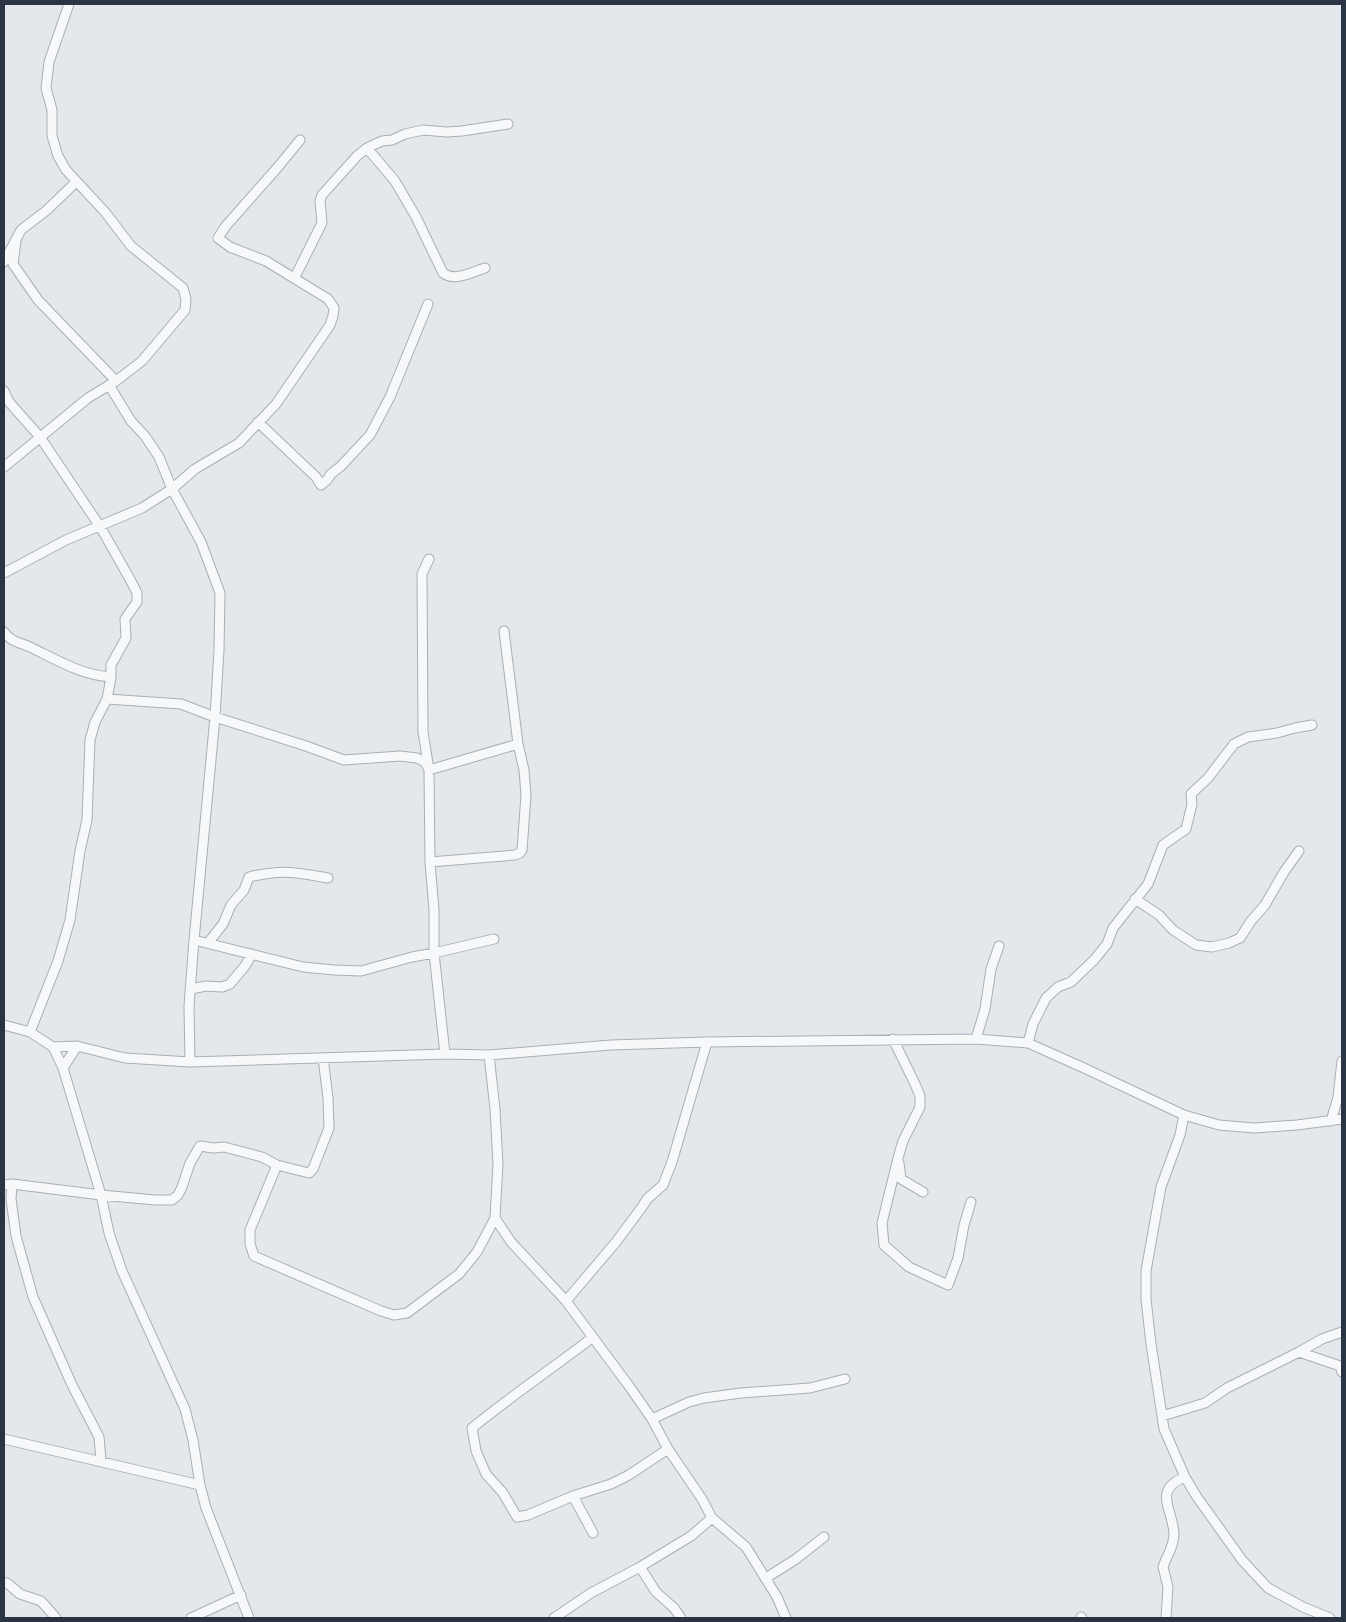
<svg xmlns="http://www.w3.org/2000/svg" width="1346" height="1622" viewBox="0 0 1346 1622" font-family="'Varela Round',sans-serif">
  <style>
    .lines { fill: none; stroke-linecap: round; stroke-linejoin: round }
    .minor-casing { stroke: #a9aeb7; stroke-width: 11 }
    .minor { stroke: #f7f8fa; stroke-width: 9 }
  </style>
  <rect width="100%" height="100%" fill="#e4e7ec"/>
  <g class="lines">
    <defs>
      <path id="minor" d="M367,148L395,181L416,217L443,273C455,282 472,272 485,268
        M16,241L13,264L38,300L116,381
        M4,262L21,230L47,210L76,182
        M295,277L322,223L320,201L322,195L357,156L367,148L382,141L392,140L405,134L423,130L447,132L462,131L508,124
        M109,385L131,421L145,436L159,457L172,489L201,542L220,593L219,650L215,717L194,940L189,1006L190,1062
        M4,391L9,402L40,437L101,528L131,581L137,593V602L125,619L126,638L111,665V677L107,699L95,722L90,740L87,820L80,851L70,920L58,961L30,1032
        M258,422L316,477L321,485L327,480L331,474L341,466L370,435L390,397L428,304
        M4,467L88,398L116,381L142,361L185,310L186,299L183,288L131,246L105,212L66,170L58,156L52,136V110L46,88L49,62L69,4
        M429,559L422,574L423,732L429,770L430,862L434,910V953L445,1054
        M4,573L66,540L142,508L172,489L195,469L239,443L276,404L330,325L333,316L334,308L328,299L266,261L230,247L218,238L225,227L278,167L300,140
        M4,632C11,642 19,642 30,647C57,660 81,675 111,677
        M107,699L181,704L215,717L306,746L344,760L400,756L417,758L425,762L429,770L518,744
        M430,862L515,855L520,853L522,850L526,795L524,770L518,744L504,631
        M1135,899L1159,915L1173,930L1196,945L1212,947L1229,943L1240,938L1251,921L1265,905L1284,872L1299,851
        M194,940L303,967L334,970L361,971L412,957L434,953L494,939
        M208,943L223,924L231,905L244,890L249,877C282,869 295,872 328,878
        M191,989L206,986L222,987L230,984L245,966L252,954
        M4,1025L30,1032L53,1047L63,1068L101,1195L109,1233L122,1271L185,1409L193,1440L200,1485L206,1508L249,1618
        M893,1039L915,1084L920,1096V1107L903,1141L898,1158L882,1223L884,1245L909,1267L948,1285L958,1258L964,1225L971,1202
        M976,1039L985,1009L991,969L999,946
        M1028,1043L1033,1024L1046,998L1058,987L1071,982L1094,960L1107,944L1113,928L1148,884L1163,845L1186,829L1192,804L1191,794L1208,778L1234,744L1248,737L1277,733L1295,728L1312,725
        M53,1047L77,1046L125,1058L190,1062L445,1054L489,1055L611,1045L707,1042L976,1039L1028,1043L1084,1068L1184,1115L1219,1125L1254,1128L1297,1125L1342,1119
        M489,1055L495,1109L498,1164L495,1218L511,1242L566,1301L629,1386L652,1419L668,1449L702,1499L712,1518L691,1536L640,1567L591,1593L554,1618
        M63,1068L77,1046
        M1184,1115L1180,1135L1161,1187L1146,1271V1299L1151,1344L1164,1429L1185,1477L1197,1497L1242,1560L1268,1588L1303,1607L1330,1618
        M1331,1121L1338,1097L1342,1061
        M899,1163L901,1179L923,1192
        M277,1165L250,1230V1244L254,1256L381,1311L394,1315L407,1313L459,1274L477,1252L495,1218
        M12,1184L11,1199L16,1236L33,1297L72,1385L99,1437L101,1461
        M4,1185L12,1184L101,1195L155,1200H172L178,1195L182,1187L190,1163L200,1146L213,1148L224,1147L262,1157L277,1165L309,1173L313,1169L329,1128L328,1098L323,1058
        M566,1301L616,1242L642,1207L647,1199L663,1185L672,1162L707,1042
        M593,1337C553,1368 511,1396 472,1428L476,1451L486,1474L503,1493L517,1517L528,1515L573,1496L611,1484L629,1475L668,1449
        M1299,1352L1322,1339L1342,1332
        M1162,1416L1205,1403L1227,1388L1299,1352L1340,1366L1342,1372
        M652,1419L689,1402L704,1398L741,1393L810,1388L845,1379
        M4,1439L200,1485
        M573,1496L593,1533
        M712,1518L746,1547L777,1597L786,1618
        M640,1567L656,1592L674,1608L681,1618
        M766,1578L796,1559L824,1537
        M4,1583H7L20,1594L41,1601L56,1618
        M1081,1617L1082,1618
        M191,1618L241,1595
        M1166,1618L1168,1587L1163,1567C1167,1555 1174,1547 1174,1534C1173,1509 1152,1490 1185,1477"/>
    </defs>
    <use href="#minor" class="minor-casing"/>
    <use href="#minor" class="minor"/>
  </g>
  <rect width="1346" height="1622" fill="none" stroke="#2b3445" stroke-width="10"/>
</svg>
